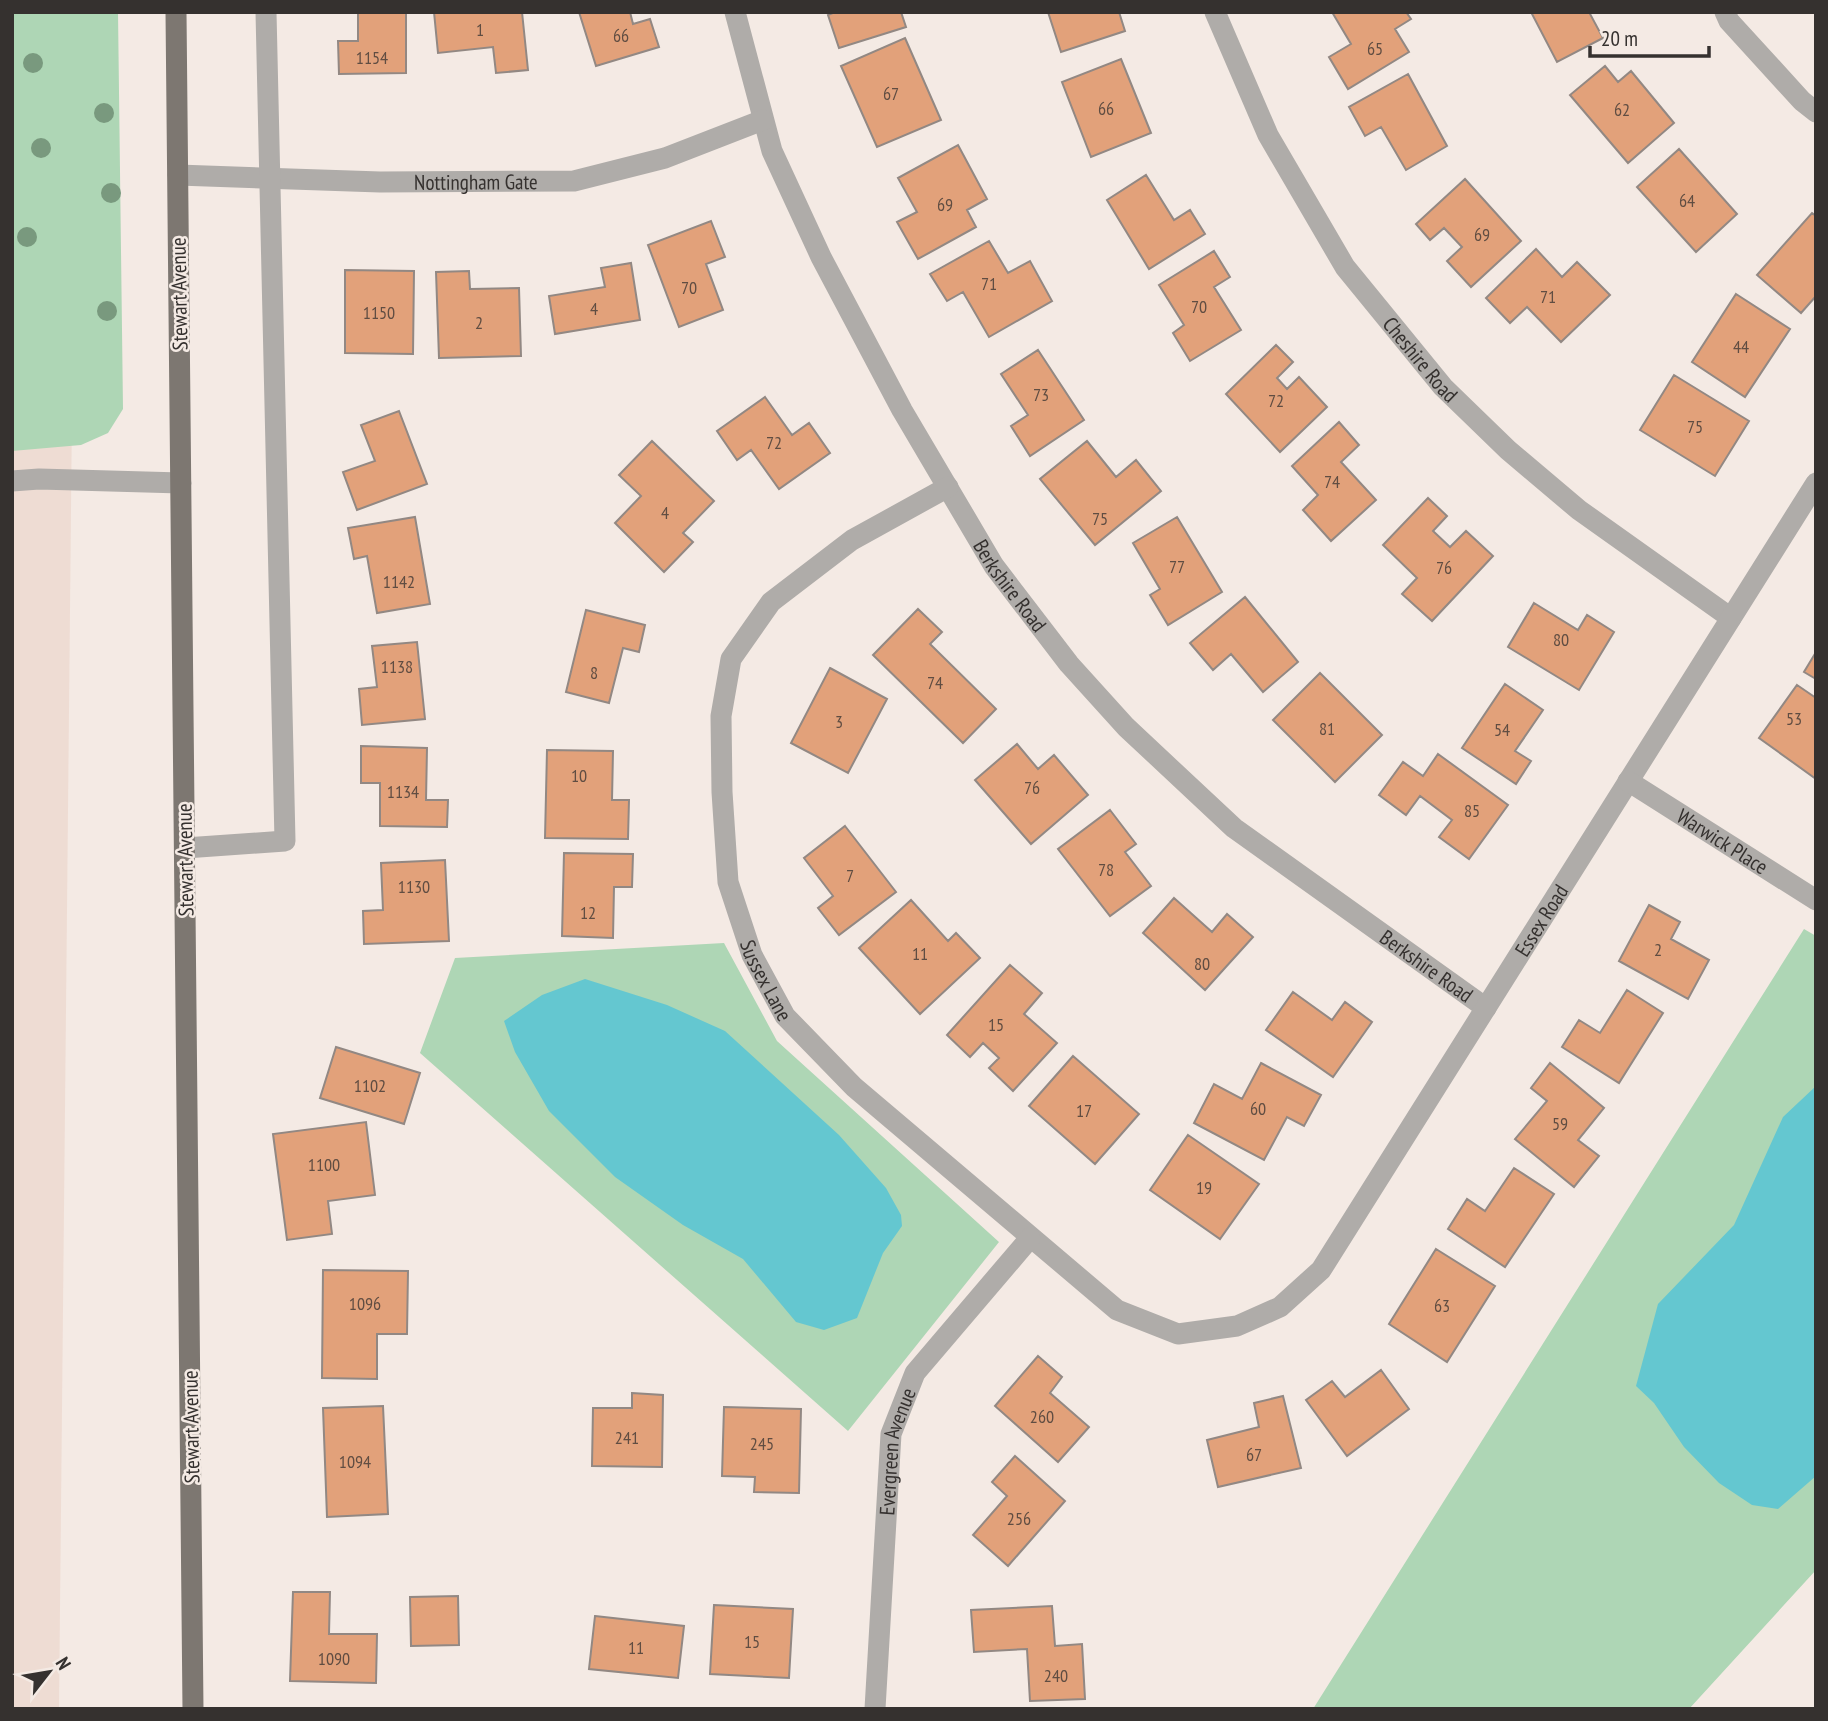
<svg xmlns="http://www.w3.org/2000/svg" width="1828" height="1721" viewBox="0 0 1828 1721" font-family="'PT Sans Narrow',sans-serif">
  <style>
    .built { fill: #eedcd3 }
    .green { fill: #aed6b5 }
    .water { fill: #64c7d0 }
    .building { fill: #e2a17a; stroke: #928883; stroke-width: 2 }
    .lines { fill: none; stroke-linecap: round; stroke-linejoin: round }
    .minor { stroke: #afaca9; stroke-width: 21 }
    .major { stroke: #7d7771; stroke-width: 21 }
    .tree { fill: #79997e }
    .labels { text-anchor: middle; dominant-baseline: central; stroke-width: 5; stroke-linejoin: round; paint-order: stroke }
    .number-label { font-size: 18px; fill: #604d42 }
    .street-label { font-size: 21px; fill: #35312f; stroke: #f4eae4 }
  </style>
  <rect width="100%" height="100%" fill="#f4eae4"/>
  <path class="built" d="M12,12H76L59,1709H12Z"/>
  <path class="green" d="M12,12H118L123,409L108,433L81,445L12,451Z
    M1804,929L1816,936V1570L1689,1709H1313Z
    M724,943L777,1041L999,1242L848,1431L420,1053L455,958Z"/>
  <path class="water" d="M585,979L667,1005L725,1031L839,1135L886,1188L901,1215L902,1226L883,1253L857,1318L824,1330L796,1322L743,1259L683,1225L615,1177L549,1111L515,1052L504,1021L542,995Z
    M1816,1086V1476L1778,1509L1752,1505L1719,1483L1684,1447L1654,1403L1636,1386L1658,1304L1734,1225L1783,1117Z"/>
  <path class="building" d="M358,12H406V73L339,74L338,41H358Z
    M434,12H522L528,70L496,73L493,47L438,53Z
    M579,12H630L633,24L650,19L659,47L596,66Z
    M835,12H901L906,27L839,48L828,15Z
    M1048,12H1119L1125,31L1061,52Z
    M1332,12H1406L1411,19L1395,29L1409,52L1348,89L1329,57L1351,44Z
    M1531,12H1589L1603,38L1557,62Z
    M905,38L941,120L877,147L841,66Z
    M1121,59L1151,133L1091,157L1062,82Z
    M1605,66L1618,82L1631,71L1674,123L1628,163L1570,95Z
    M1408,74L1447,146L1406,170L1381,127L1365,136L1349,107Z
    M958,145L987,199L967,210L976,227L918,259L897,222L917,212L898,178Z
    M1679,149L1737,214L1696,252L1637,187Z
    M1146,175L1174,220L1190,210L1205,234L1149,269L1107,200Z
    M1465,179L1521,241L1471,287L1447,261L1462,247L1444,228L1430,240L1416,224Z
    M1812,213L1816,216V296L1801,313L1757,275Z
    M711,221L725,257L706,264L723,310L679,327L648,245Z
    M989,241L1008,273L1030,261L1052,301L989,337L963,292L947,301L930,274Z
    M1536,249L1562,277L1577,262L1610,295L1561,342L1527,307L1510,323L1486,298Z
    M1214,251L1230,277L1214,287L1241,330L1190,361L1173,333L1184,325L1159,285Z
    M631,263L640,320L555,334L549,296L605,287L601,268Z
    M345,270L414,271L413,354L345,353Z
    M469,271L470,289L519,288L521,356L439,358L436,272Z
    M1736,294L1790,329L1745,397L1692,362Z
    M1276,345L1293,362L1277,378L1287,389L1299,377L1327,407L1280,452L1226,394Z
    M1038,350L1084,420L1030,456L1011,426L1028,415L1001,374Z
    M1674,375L1749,421L1715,476L1640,430Z
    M765,397L792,435L809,423L830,453L779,489L751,450L737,460L717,431Z
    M399,411L427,484L357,510L343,472L375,461L361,425Z
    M1339,422L1359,445L1341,462L1376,500L1331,541L1303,510L1318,495L1292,466Z
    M652,441L714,501L683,533L693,542L664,572L615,523L641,496L619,475Z
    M1087,441L1116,477L1136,460L1161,491L1095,545L1040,479Z
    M1428,498L1447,516L1433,531L1450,547L1466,531L1493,556L1432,621L1402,594L1417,578L1383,545Z
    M415,517L430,604L377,613L367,556L354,559L348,528Z
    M1177,517L1222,592L1168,625L1150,595L1160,589L1133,543Z
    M1245,597L1298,662L1263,692L1231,654L1213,670L1190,643Z
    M1534,603L1578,630L1587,615L1614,632L1579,690L1508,647Z
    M918,609L942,632L930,644L996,709L963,743L873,655Z
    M586,610L645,625L639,652L623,648L609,703L566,692Z
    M417,642L425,719L362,725L359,689L377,687L372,646Z
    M1816,652V679L1804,672Z
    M830,668L887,699L848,773L791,743Z
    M1320,673L1382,735L1335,782L1273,720Z
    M1505,684L1543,710L1515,751L1531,761L1516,784L1462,748Z
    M1797,685L1816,698V779L1759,738Z
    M1017,744L1038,769L1054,755L1088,795L1031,844L975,780Z
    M361,746L427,748L426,800H448L447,827L380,826V783H361Z
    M547,750L613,751L612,800H629L628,839L545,838Z
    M1438,754L1508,805L1469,859L1439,837L1452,820L1420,796L1406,815L1379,795L1403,762L1423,776Z
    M1110,810L1136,844L1125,852L1151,886L1110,916L1058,849Z
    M845,826L896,892L839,935L818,908L833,896L804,858Z
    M564,853L633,854L632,887H614L613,938L562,936Z
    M445,860L449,941L364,944L363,911L383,910L381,863Z
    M1174,898L1212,932L1227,914L1253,937L1205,990L1143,933Z
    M911,900L948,941L956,933L980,958L920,1014L859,948Z
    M1649,905L1680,922L1671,939L1709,960L1688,999L1619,961Z
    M1010,965L1042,993L1024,1014L1057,1043L1013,1091L989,1068L999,1058L983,1043L970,1057L947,1035Z
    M1627,990L1663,1013L1619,1083L1562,1047L1579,1020L1600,1033Z
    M1293,992L1332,1020L1345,1002L1372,1022L1333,1077L1266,1030Z
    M336,1047L420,1073L404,1124L320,1098Z
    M1073,1056L1139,1114L1095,1164L1029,1106Z
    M1261,1063L1321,1095L1304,1126L1287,1117L1264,1160L1194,1123L1214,1084L1242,1099Z
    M1550,1063L1604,1108L1578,1140L1599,1156L1574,1187L1515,1139L1547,1101L1531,1088Z
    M366,1122L375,1195L328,1201L332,1234L287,1240L273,1134Z
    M1188,1135L1259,1184L1220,1239L1150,1190Z
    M1514,1168L1554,1194L1505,1267L1448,1229L1467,1199L1485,1211Z
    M1436,1249L1495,1286L1447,1362L1389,1324Z
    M323,1270L408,1271L407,1334H377V1379L322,1378Z
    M1038,1356L1062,1377L1050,1393L1089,1427L1058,1462L995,1406Z
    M1381,1370L1409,1409L1347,1456L1306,1400L1332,1381L1345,1397Z
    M632,1393L663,1395L662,1467L592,1466L593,1408H632Z
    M1283,1396L1301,1468L1218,1487L1207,1440L1259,1427L1254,1403Z
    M383,1406L388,1514L327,1517L323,1408Z
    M724,1407L801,1409L799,1493L754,1492L755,1477L722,1476Z
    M1015,1456L1065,1501L1008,1566L973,1535L1007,1496L992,1482Z
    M293,1592H330L329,1634H377L376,1683L290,1681Z
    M458,1596L459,1645L411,1646L410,1597Z
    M714,1605L793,1609L789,1678L710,1674Z
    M1052,1606L1055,1646L1082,1644L1085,1699L1030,1701L1027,1649L974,1652L971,1610Z
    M595,1616L684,1626L678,1678L589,1669Z"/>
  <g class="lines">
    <g class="minor">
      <path id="s1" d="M735,12L772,151L821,257L902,410L994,566L1069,664L1126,727L1234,828L1486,1008"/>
      <path id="s2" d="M1215,12L1268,135L1345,267L1443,387L1508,450L1579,510L1731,618"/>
      <path d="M1725,12L1729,21L1802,101L1816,112"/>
      <path id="s3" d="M178,175L380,182L574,181L665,158L763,120"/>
      <path d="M12,481L39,479L181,483"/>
      <path id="s4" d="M948,487L852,540L771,602L731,659L721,716L722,792L728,882L752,955L785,1016L854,1087L1117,1310L1178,1334L1237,1326L1280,1307L1321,1270L1816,483"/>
      <path id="s5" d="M1628,781L1816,900"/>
      <path d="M185,848L285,841L266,12"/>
      <path id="s6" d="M875,1709L891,1434L915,1373L1030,1238"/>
    </g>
    <path class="major" d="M176,12L193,1709"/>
  </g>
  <g class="tree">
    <circle cx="33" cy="63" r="10"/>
    <circle cx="104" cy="113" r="10"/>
    <circle cx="41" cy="148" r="10"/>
    <circle cx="111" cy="193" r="10"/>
    <circle cx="27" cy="237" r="10"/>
    <circle cx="107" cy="311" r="10"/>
  </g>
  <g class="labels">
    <g class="number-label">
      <text x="480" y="29">1</text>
      <text x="621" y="35">66</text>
      <text x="1375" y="48">65</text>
      <text x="372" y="57">1154</text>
      <text x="891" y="93">67</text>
      <text x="1106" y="108">66</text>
      <text x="1622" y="109">62</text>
      <text x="1687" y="200">64</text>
      <text x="945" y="204">69</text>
      <text x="1482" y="234">69</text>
      <text x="989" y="283">71</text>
      <text x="689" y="287">70</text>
      <text x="1548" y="296">71</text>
      <text x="1199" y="306">70</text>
      <text x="594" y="308">4</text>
      <text x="379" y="312">1150</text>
      <text x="479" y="322">2</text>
      <text x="1741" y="346">44</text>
      <text x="1041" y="394">73</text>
      <text x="1276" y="400">72</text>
      <text x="1695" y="426">75</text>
      <text x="774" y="442">72</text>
      <text x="1332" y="481">74</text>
      <text x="665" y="512">4</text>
      <text x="1100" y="518">75</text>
      <text x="1177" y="566">77</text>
      <text x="1444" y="567">76</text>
      <text x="399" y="581">1142</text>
      <text x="1561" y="639">80</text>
      <text x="397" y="666">1138</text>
      <text x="594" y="672">8</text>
      <text x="935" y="682">74</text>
      <text x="1794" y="718">53</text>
      <text x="839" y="721">3</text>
      <text x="1327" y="728">81</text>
      <text x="1502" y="729">54</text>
      <text x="579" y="775">10</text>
      <text x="1032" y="787">76</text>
      <text x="403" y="791">1134</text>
      <text x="1472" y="810">85</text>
      <text x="1106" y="869">78</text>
      <text x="850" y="875">7</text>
      <text x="414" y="886">1130</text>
      <text x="588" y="912">12</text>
      <text x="1658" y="949">2</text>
      <text x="920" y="953">11</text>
      <text x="1202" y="963">80</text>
      <text x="996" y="1024">15</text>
      <text x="370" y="1085">1102</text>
      <text x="1258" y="1108">60</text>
      <text x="1084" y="1110">17</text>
      <text x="1560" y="1123">59</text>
      <text x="324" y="1164">1100</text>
      <text x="1204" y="1187">19</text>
      <text x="365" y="1303">1096</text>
      <text x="1442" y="1305">63</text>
      <text x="1042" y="1416">260</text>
      <text x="627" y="1437">241</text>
      <text x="762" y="1443">245</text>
      <text x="1254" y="1454">67</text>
      <text x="355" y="1461">1094</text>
      <text x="1019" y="1518">256</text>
      <text x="752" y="1641">15</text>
      <text x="636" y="1647">11</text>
      <text x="334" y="1658">1090</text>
      <text x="1056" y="1675">240</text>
    </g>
    <g class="street-label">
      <text stroke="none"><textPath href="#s3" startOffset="298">Nottingham Gate</textPath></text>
      <text transform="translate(179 294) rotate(-91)">Stewart Avenue</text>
      <text stroke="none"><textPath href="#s2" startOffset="406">Cheshire Road</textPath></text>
      <text stroke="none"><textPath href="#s1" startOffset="640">Berkshire Road</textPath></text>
      <text stroke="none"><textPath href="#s5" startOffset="112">Warwick Place</textPath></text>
      <text transform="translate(185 860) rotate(-91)">Stewart Avenue</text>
      <text stroke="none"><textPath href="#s4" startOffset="1736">Essex Road</textPath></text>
      <text stroke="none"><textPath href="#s1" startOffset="1208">Berkshire Road</textPath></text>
      <text stroke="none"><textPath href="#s4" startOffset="611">Sussex Lane</textPath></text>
      <text transform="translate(191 1427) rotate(-91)">Stewart Avenue</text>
      <text stroke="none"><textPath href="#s6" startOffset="259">Evergreen Avenue</textPath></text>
    </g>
  </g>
  <rect width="1828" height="1721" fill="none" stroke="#35312f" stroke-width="28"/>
  <g transform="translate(49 1672) rotate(59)" stroke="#f4eae4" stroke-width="5" paint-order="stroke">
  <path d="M0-5L12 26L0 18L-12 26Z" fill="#35312f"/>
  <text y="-10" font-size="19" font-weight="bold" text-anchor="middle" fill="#35312f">N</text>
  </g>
  <path d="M1590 46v10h119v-10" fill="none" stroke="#35312f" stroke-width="3.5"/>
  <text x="1601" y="46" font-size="21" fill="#35312f" stroke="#f4eae4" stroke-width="5" paint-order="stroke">20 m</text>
</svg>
